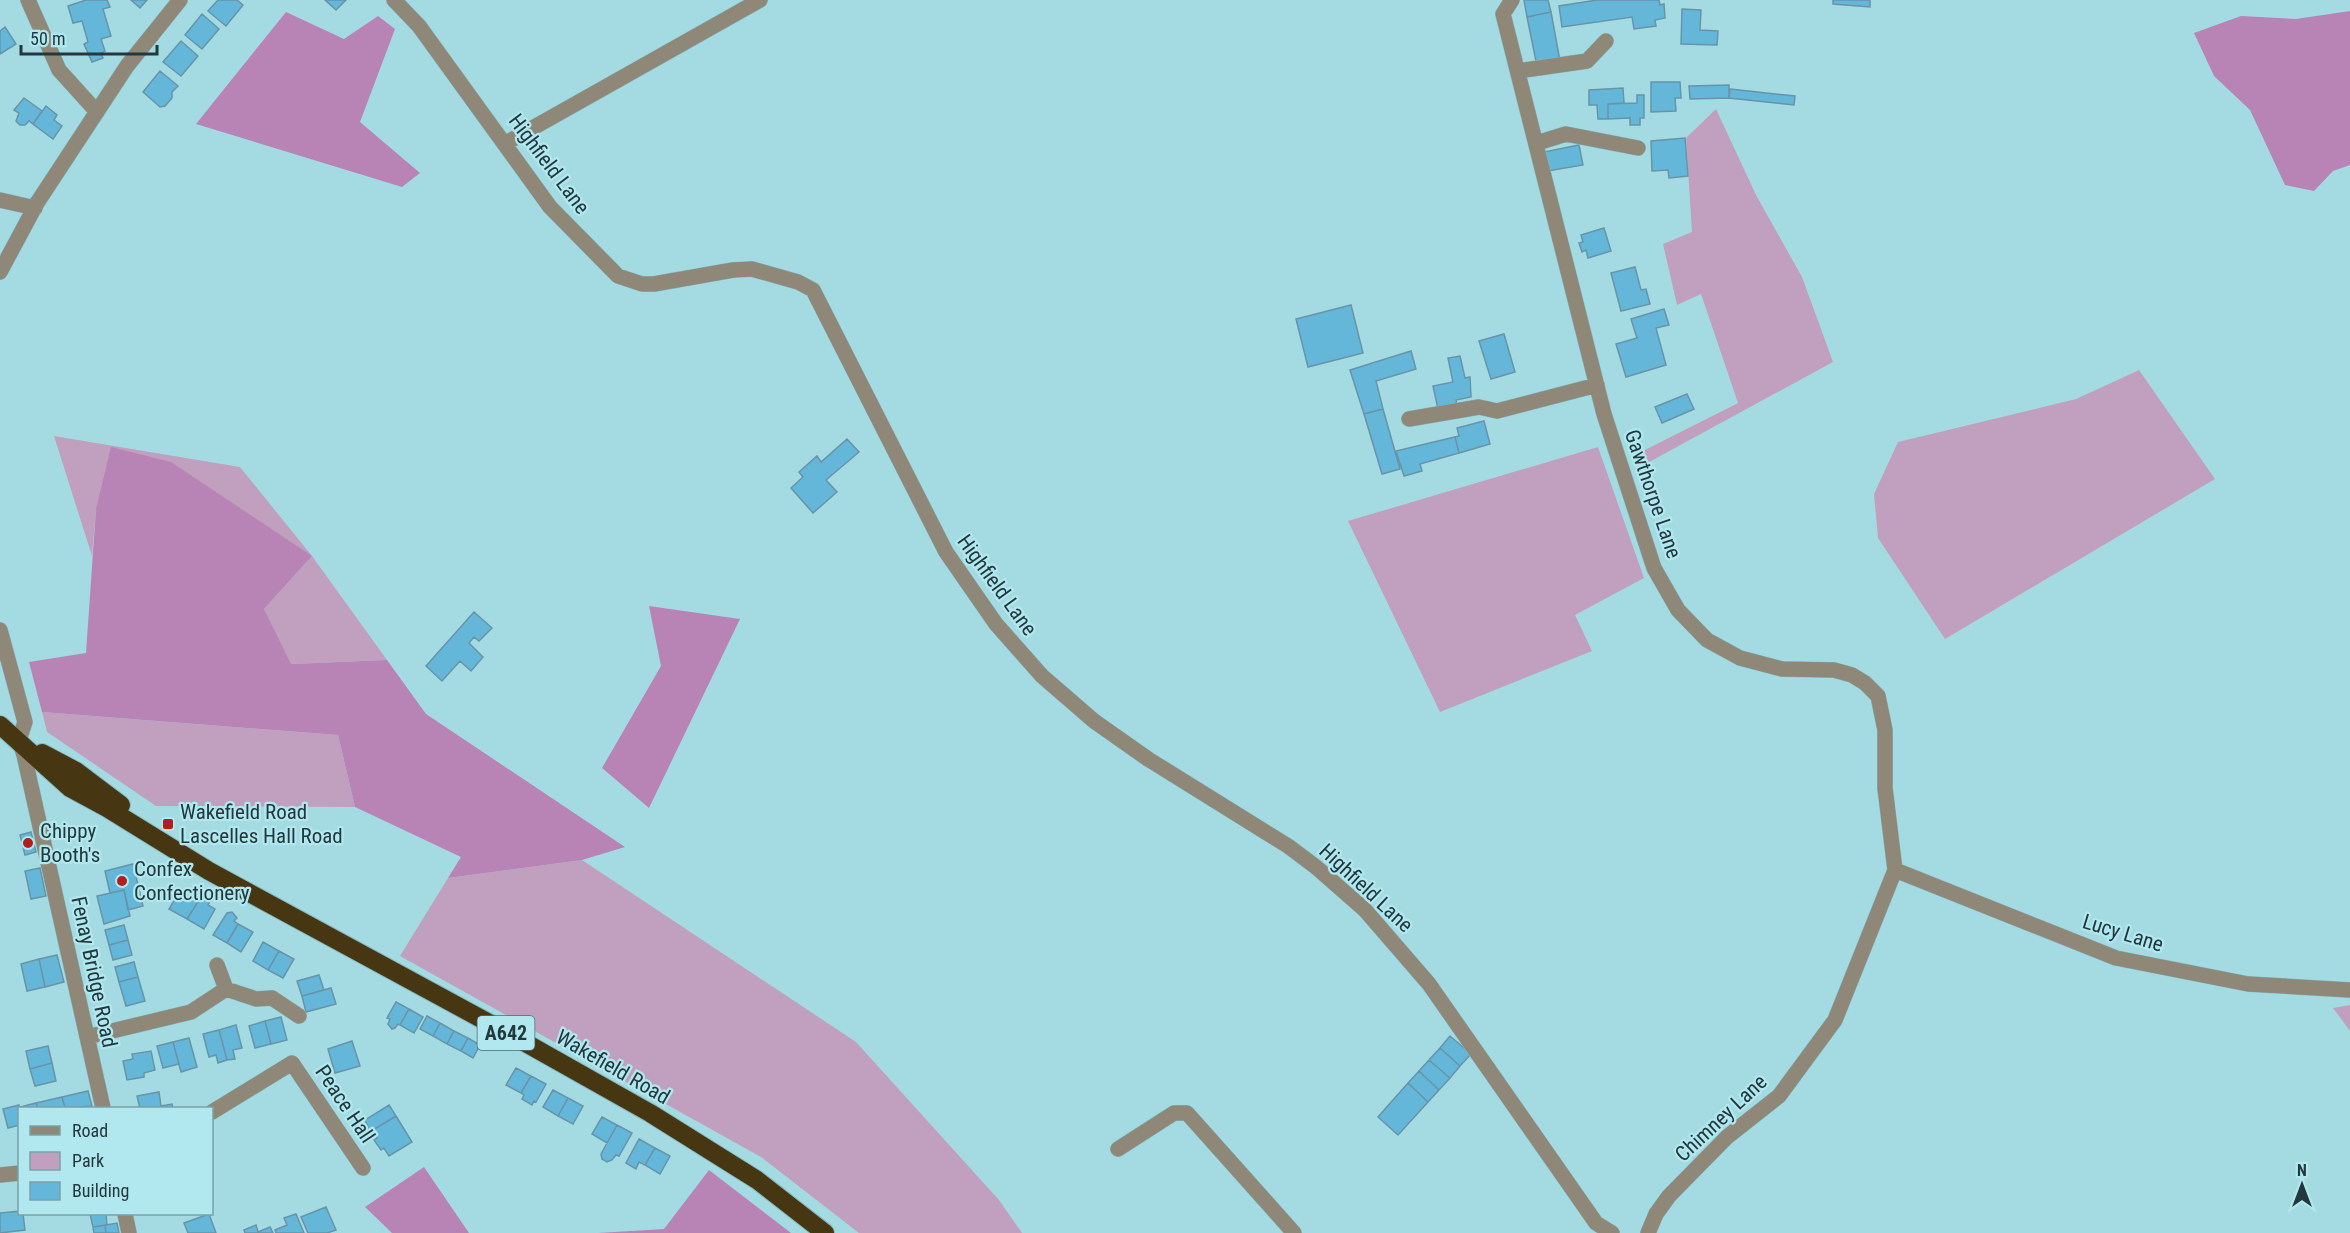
<svg xmlns="http://www.w3.org/2000/svg" width="2350" height="1233" viewBox="0 0 2350 1233" font-family="'Roboto Condensed',sans-serif">
  <style>
    .green { fill: #c1a0bf }
    .forest { fill: #b884b6 }
    .building { fill: #65b7da; stroke: #6794a8; stroke-width: 1.5 }
    .lines { fill: none; stroke-linecap: round; stroke-linejoin: round }
    .minor-casing { stroke: #87b7be; stroke-width: 16 }
    .highway-casing { stroke: #87b7be; stroke-width: 20 }
    .minor { stroke: #8f8777; stroke-width: 15 }
    .highway { stroke: #463712; stroke-width: 18 }
    .poi-dot { fill: #b01f1d; stroke: #b1e8f0; stroke-width: 2 }
    .labels { text-anchor: middle; dominant-baseline: central; stroke-width: 4.5; stroke-linejoin: round; paint-order: stroke }
    .shield { fill: #b1e8f0; stroke: #4d6d72; stroke-width: 1.5 }
    .shield-label { font-size: 20px; font-weight: bold; fill: #22383c }
    .street-label { font-size: 21px; fill: #22383c; stroke: #b1e8f0 }
    .poi-label { font-size: 21px; fill: #22383c; stroke: #b1e8f0; text-anchor: start }
  </style>
  <rect width="100%" height="100%" fill="#a4dbe3"/>
  <path class="green" d="M1716,109L1756,195L1802,277L1833,362L1640,467L1633,456L1738,403L1701,294L1677,305L1663,244L1692,232L1686,138Z
    M2139,370L2215,479L1945,639L1878,538L1874,494L1898,442L2076,399Z
    M54,436L240,467L312,556L387,660L290,664L264,609L312,556L96,509L92,556Z
    M1598,447L1644,578L1575,615L1592,651L1440,712L1348,521Z
    M42,712L338,735L355,807L156,806L47,732Z
    M582,860L856,1042L999,1200L1022,1233H859L761,1157L400,956L448,878Z
    M2350,1005V1031L2333,1008Z"/>
  <path class="forest" d="M2350,11V165L2333,171L2314,191L2285,185L2250,110L2214,76L2194,33L2241,16L2296,19Z
    M286,12L344,39L378,16L395,29L360,122L420,173L402,187L196,124Z
    M111,447L171,462L312,556L264,609L291,664L387,660L426,714L625,847L582,860L448,878L461,857L355,807L338,735L42,712L29,662L86,653L96,509Z
    M649,606L740,619L649,808L602,768L661,666Z
    M424,1167L469,1233H392L365,1207Z
    M709,1170L791,1233H598L664,1229Z"/>
  <path class="building" d="M86,0H107L110,7L103,9L111,36L101,39L105,51L101,53L103,58L92,62L84,44L88,42L82,21L73,23L68,6Z
    M131,0H147L140,8Z
    M218,0H237L243,5L226,26L208,11Z
    M325,0H346L336,10Z
    M1524,0H1548L1551,12L1527,17Z
    M1597,0H1659L1660,5L1664,4L1665,18L1655,20L1656,26L1634,29L1632,17L1562,27L1559,6Z
    M1833,0H1870V7L1833,4Z
    M1682,9L1701,10L1700,30L1718,31L1717,45L1681,44Z
    M1551,12L1560,61L1537,66L1527,17Z
    M202,14L219,29L202,49L185,35Z
    M5,27L16,44L0,54V31Z
    M181,41L198,56L181,76L163,62Z
    M160,71L178,86L172,92V98L165,106L160,107L143,92Z
    M1651,82H1680L1681,98H1675L1676,111L1651,112Z
    M1729,85V98L1690,99L1689,86Z
    M1623,88L1624,103L1608,104V119H1598L1597,105H1589V90Z
    M1730,89L1795,96L1794,105L1729,98Z
    M1637,95H1644V118H1640V125H1630V118L1608,119V104L1637,103Z
    M24,98L42,111L33,124L29,121L25,125H20L16,121L19,113L14,110Z
    M46,106L57,115L54,120L62,126L53,139L33,124Z
    M1685,138L1688,176L1669,178L1668,170L1652,171L1651,141Z
    M1579,145L1583,165L1548,171L1544,152Z
    M1604,228L1611,251L1588,258L1586,250L1582,252L1579,243L1583,242L1581,235Z
    M1635,267L1641,290L1646,289L1650,304L1621,311L1611,273Z
    M1351,305L1363,353L1308,367L1296,319Z
    M1664,309L1669,325L1656,328L1666,365L1626,377L1616,344L1637,338L1631,319Z
    M1504,334L1515,372L1491,379L1479,341Z
    M1411,351L1416,369L1376,381L1383,409L1364,414L1350,370Z
    M1460,356L1465,378L1470,377L1471,397L1456,400L1457,405L1438,409L1433,386L1453,382L1448,358Z
    M1687,394L1694,409L1662,423L1655,407Z
    M1383,409L1400,469L1382,474L1364,414Z
    M1484,421L1490,444L1459,453L1455,437L1459,436L1457,428Z
    M1455,437L1459,453L1420,464L1422,471L1404,476L1396,451Z
    M847,439L859,452L826,480L837,492L813,513L791,488L803,477L799,472L817,456L821,462Z
    M474,612L492,628L479,641L474,637L469,643L483,657L471,671L460,661L442,681L426,666Z
    M31,832L36,852L25,855L20,835Z
    M133,864L143,906L128,910L124,890L110,893L105,871Z
    M40,868L46,896L31,899L25,871Z
    M181,889L199,900L187,919L169,909Z
    M124,890L130,916L104,924L97,896Z
    M205,895L210,901L208,905L215,909L204,929L187,919L199,900Z
    M232,912L237,918L234,921L238,924L227,943L213,935L227,913Z
    M238,924L253,932L241,952L227,943Z
    M124,925L128,940L109,945L105,930Z
    M128,940L132,955L113,960L109,945Z
    M263,942L279,951L268,970L253,961Z
    M279,951L294,959L283,978L268,970Z
    M57,955L64,982L45,987L39,959Z
    M39,959L45,987L27,991L21,964Z
    M134,962L138,977L119,982L115,967Z
    M319,975L324,990L302,996L297,981Z
    M138,977L145,1001L126,1006L119,982Z
    M331,988L336,1004L306,1012L302,996Z
    M396,1002L409,1009L400,1025L398,1024L395,1028L392,1029L388,1024L390,1019L387,1018Z
    M409,1009L423,1017L414,1033L400,1025Z
    M427,1016L440,1023L433,1036L420,1029Z
    M281,1017L287,1040L271,1044L265,1021Z
    M265,1021L271,1044L255,1048L249,1026Z
    M440,1023L454,1031L447,1044L433,1036Z
    M236,1025L242,1048L233,1050L235,1059L227,1060L219,1030Z
    M219,1030L227,1060L218,1063L216,1055L209,1057L203,1034Z
    M454,1031L468,1038L461,1051L447,1044Z
    M1450,1036L1471,1054L1460,1066L1440,1048Z
    M189,1038L197,1067L181,1072L173,1042Z
    M468,1038L480,1045L473,1058L461,1051Z
    M352,1041L360,1066L335,1073L328,1049Z
    M173,1042L179,1064L163,1068L157,1046Z
    M48,1046L52,1063L30,1069L26,1051Z
    M1440,1048L1460,1066L1450,1078L1429,1060Z
    M151,1051L155,1070L144,1073V1077L127,1080L123,1061L133,1059L132,1054Z
    M1429,1060L1450,1078L1439,1090L1419,1071Z
    M52,1063L56,1081L35,1086L30,1069Z
    M516,1068L531,1076L521,1093L506,1085Z
    M1419,1071L1439,1090L1428,1102L1408,1083Z
    M531,1076L546,1084L536,1102L534,1101L532,1105L522,1099L524,1095L521,1093Z
    M1408,1083L1428,1102L1398,1135L1378,1117Z
    M553,1090L568,1098L558,1116L543,1107Z
    M88,1091L92,1106L65,1108L62,1097Z
    M159,1092L161,1106L172,1104L173,1108H140L137,1096Z
    M62,1097L65,1108H38L36,1103Z
    M568,1098L583,1106L573,1124L558,1116Z
    M36,1103L38,1108H20V1107Z
    M19,1105L20,1125L8,1128L3,1109Z
    M389,1105L396,1116L370,1132L365,1120Z
    M396,1116L412,1142L389,1156L384,1148L381,1150L374,1140L377,1138L373,1130Z
    M602,1117L617,1125L607,1143L592,1134Z
    M617,1125L632,1133L619,1156L616,1155L612,1160L607,1162L602,1159L601,1154Z
    M639,1139L655,1148L645,1165L639,1162L636,1169L626,1163Z
    M655,1148L670,1156L660,1174L645,1165Z
    M326,1207L336,1230L327,1233H308L301,1217Z
    M20,1211V1214H23L25,1230L0,1233V1213Z
    M90,1214H106L107,1225L93,1227Z
    M209,1214L216,1233H188L184,1223Z
    M296,1214L304,1233H276L275,1230L287,1225L284,1218Z
    M117,1223L119,1233H106L105,1225Z
    M105,1225L106,1233H94L93,1227Z
    M256,1225L258,1232L270,1227L273,1233H245L244,1230Z"/>
  <g class="lines">
    <defs>
      <path id="minor" d="M28,0L59,70L97,112
        M394,0L419,26L550,207L618,276L642,284H654L733,270L752,269L798,282L813,290L946,552L996,624L1042,676L1094,721L1148,759L1288,846L1316,867L1365,910L1429,984L1596,1223L1612,1233
        M1512,0L1503,14L1604,414L1654,568L1678,610L1707,640L1740,658L1782,669L1834,670L1852,675L1865,683L1878,696L1885,730V788L1895,870L1835,1020L1779,1096L1727,1137L1669,1196L1656,1214L1648,1233
        M1518,71L1587,61L1606,41
        M506,143L760,0
        M1537,143L1566,134L1638,148
        M0,200L35,208
        M0,272L37,203L127,66L180,0
        M1409,419L1479,407L1497,411L1597,385
        M0,630L25,722L19,740L24,755L103,1108
        M1895,870L2116,958L2248,984L2350,990
        M217,965L226,989L256,999L272,998L299,1016
        M87,1037L191,1012L226,989
        M212,1112L292,1063L363,1168
        M1118,1149L1174,1113H1187L1294,1233
        M0,1175L20,1173
        M125,1214L129,1233"/>
      <path id="highway" d="M0,725L70,788L107,808L209,871L524,1042L650,1113L757,1180L825,1233
        M42,753L76,771L121,805"/>
    </defs>
    <use href="#minor" class="minor-casing"/>
    <use href="#highway" class="highway-casing"/>
    <use href="#minor" class="minor"/>
    <use href="#highway" class="highway"/>
  </g>
  <g class="poi-dot">
    <rect x="162" y="818" width="12" height="12" rx="3"/>
    <circle cx="28" cy="843" r="6"/>
    <circle cx="122" cy="881" r="6"/>
  </g>
  <g class="labels">
    <rect class="shield" x="477.5" y="1016" width="57" height="34" rx="4.5"/>
    <g class="shield-label">
      <text x="506" y="1033">A642</text>
    </g>
    <g class="street-label">
      <text transform="translate(549 164) rotate(53)">Highfield Lane</text>
      <text transform="translate(1653 494) rotate(71)">Gawthorpe Lane</text>
      <text transform="translate(997 585) rotate(54)">Highfield Lane</text>
      <text transform="translate(1366 888) rotate(43)">Highfield Lane</text>
      <text transform="translate(2123 933) rotate(17)">Lucy Lane</text>
      <text transform="translate(94 972) rotate(78)">Fenay Bridge Road</text>
      <text transform="translate(613 1067) rotate(30)">Wakefield Road</text>
      <text transform="translate(345 1104) rotate(56)">Peace Hall</text>
      <text transform="translate(1721 1118) rotate(-43)">Chimney Lane</text>
    </g>
    <g class="poi-label">
      <text x="180" y="812">Wakefield Road<tspan x="180" dy="24">Lascelles Hall Road</tspan></text>
      <text x="40" y="831">Chippy<tspan x="40" dy="24">Booth's</tspan></text>
      <text x="134" y="869">Confex<tspan x="134" dy="24">Confectionery</tspan></text>
    </g>
  </g>
  <rect x="18" y="1107" width="195" height="108" fill="#b1e8f0" stroke="#78a2a8" stroke-width="1.5"/>
  <rect x="30" y="1126" width="30" height="9" fill="#8f8777" stroke="#78a2a8" stroke-width="1.5"/>
  <text x="72" y="1137" font-size="18" fill="#22383c">Road</text>
  <rect x="30" y="1152" width="30" height="18" fill="#c1a0bf" stroke="#78a2a8" stroke-width="1.5"/>
  <text x="72" y="1167" font-size="18" fill="#22383c">Park</text>
  <rect x="30" y="1182" width="30" height="18" fill="#65b7da" stroke="#78a2a8" stroke-width="1.5"/>
  <text x="72" y="1197" font-size="18" fill="#22383c">Building</text>
  <g transform="translate(2302 1185)" stroke="#b1e8f0" stroke-width="4.5" paint-order="stroke">
  <path d="M0-4.5L10 22L0 15L-10 22Z" fill="#22383c"/>
  <text y="-9" font-size="16" font-weight="bold" text-anchor="middle" fill="#22383c">N</text>
  </g>
  <path d="M21 45v9h136v-9" fill="none" stroke="#22383c" stroke-width="3"/>
  <text x="30" y="45" font-size="18" fill="#22383c" stroke="#b1e8f0" stroke-width="4.5" paint-order="stroke">50 m</text>
</svg>
